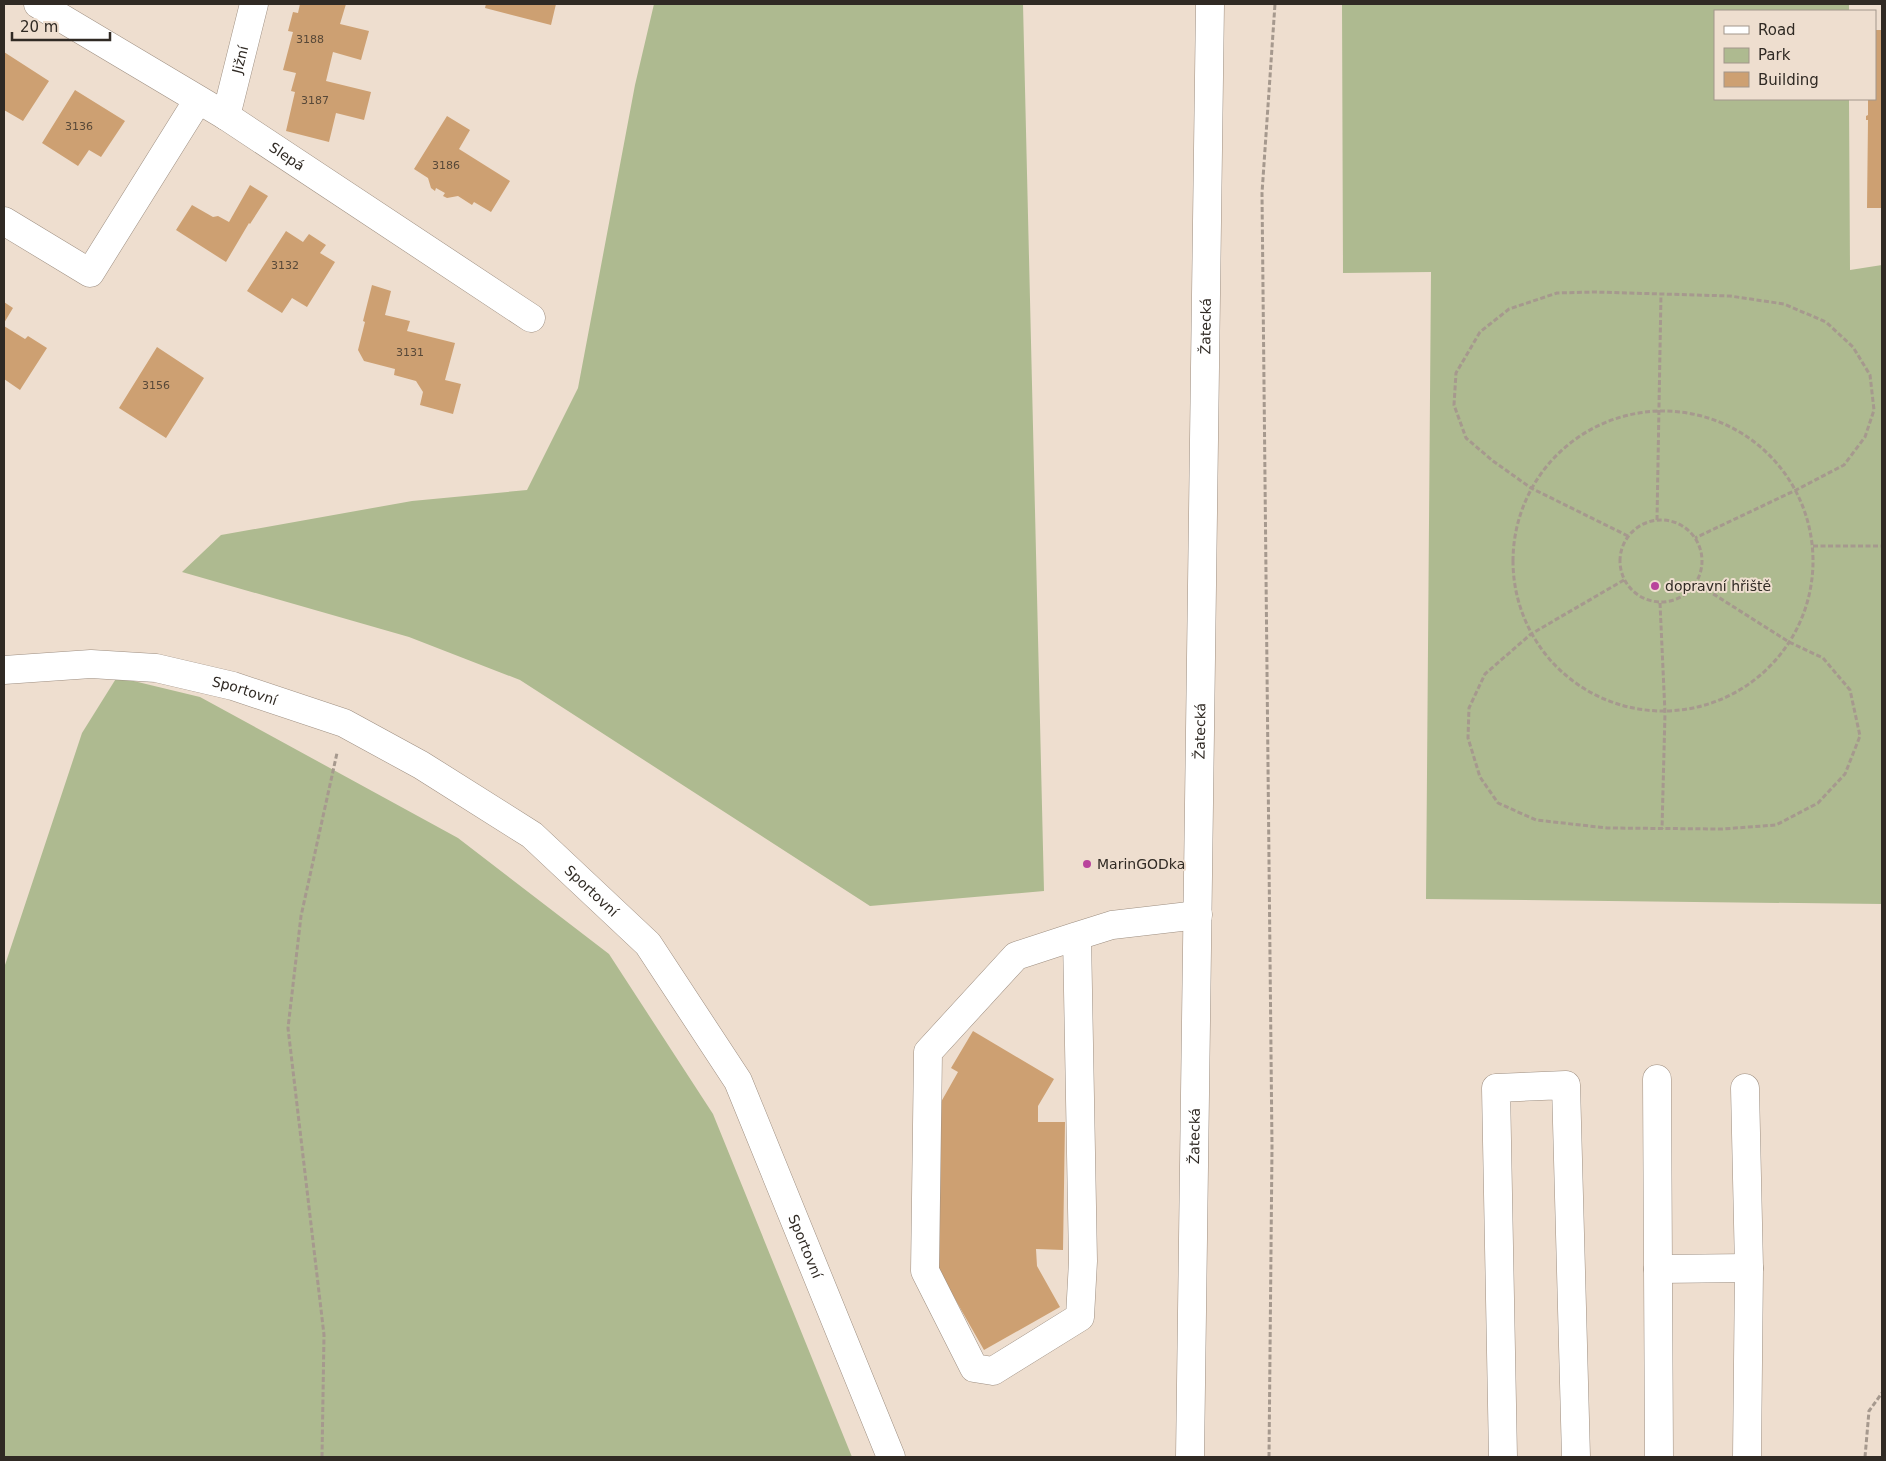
<svg xmlns="http://www.w3.org/2000/svg" width="1886" height="1461" viewBox="0 0 1886 1461" font-family="'DejaVu Sans',sans-serif">
  <style>
    .green { fill: #aeba90 }
    .building { fill: #cda072 }
    .lines { fill: none; stroke-linecap: round; stroke-linejoin: round }
    .minor-casing { stroke: #9d8e80; stroke-width: 29 }
    .path { stroke: #a6998e; stroke-width: 3; stroke-dasharray: 5 2.5; stroke-linecap: butt }
    .minor { stroke: #fff; stroke-width: 28 }
    .poi-dot { fill: #b9449c; stroke: #eedecf; stroke-width: 2 }
    .labels { text-anchor: middle; dominant-baseline: central; stroke-width: 4; stroke-linejoin: round; paint-order: stroke }
    .number-label { font-size: 11px; fill: #574838 }
    .street-label { font-size: 14px; fill: #302a24; stroke: #eedecf }
    .poi-label { font-size: 14px; fill: #302a24; stroke: #eedecf; text-anchor: start }
  </style>
  <rect width="100%" height="100%" fill="#eedecf"/>
  <path class="green" d="M654,4H1023L1044,891L870,906L520,680L409,637L182,572L221,535L412,501L527,490L578,388L635,85Z
    M1342,4H1849V11H1715V99H1849L1850,270L1882,265V904L1426,899L1431,272L1343,273Z
    M117,677L200,697L458,838L609,954L713,1114L852,1457H4V968L82,733Z"/>
  <path class="building" d="M300,4H346L340,24L369,31L361,60L333,52L326,81L371,92L364,120L336,113L329,142L286,131L295,92L291,91L296,73L283,70L293,32L288,31L293,12L298,13Z
    M486,4H556L551,25L485,8Z
    M1875,30H1882V208H1867L1868,120H1866V116L1868,115V99H1875Z
    M4,52L49,81L23,121L4,110Z
    M75,90L125,121L101,157L89,150L78,166L42,143Z
    M447,116L470,130L459,149L510,181L491,212L474,202L472,205L458,196L447,198L443,196L445,193L436,188L435,191L431,188L428,178L414,169Z
    M250,185L268,196L250,224L249,223L226,262L176,230L192,205L213,217L218,216L229,222Z
    M286,231L303,242L309,234L326,245L320,253L335,262L307,307L292,298L282,313L247,291Z
    M372,285L391,291L385,315L410,321L407,331L455,343L445,380L461,384L453,414L420,405L423,392L416,381L394,375L395,369L364,361L358,350L365,322L363,321Z
    M4,302L13,308L4,323Z
    M4,326L25,339L28,336L47,348L20,390L4,379Z
    M157,347L204,378L166,438L119,408Z
    M973,1031L1054,1079L1038,1106V1122H1065L1063,1250L1036,1249L1037,1266L1060,1307L984,1350L938,1269L941,1102L958,1072L951,1068Z"/>
  <g class="lines">
    <defs>
      <g id="minor">
        <path id="s1" d="M38,4L226,116L531,318"/>
        <path id="s2" d="M226,116L254,4"/>
        <path d="M4,221L90,273L198,100"/>
        <path id="s3" d="M4,670L91,664L156,668L233,686L344,723L421,765L532,835L648,944L738,1081L891,1457"/>
        <path d="M1077,936L1016,956L928,1052L925,1271L974,1368L993,1371L1080,1317L1083,1261L1077,936L1112,925L1198,915"/>
        <path d="M1657,1079L1659,1457"/>
        <path d="M1745,1088L1749,1268L1747,1457"/>
        <path d="M1658,1269L1749,1268"/>
        <path id="s4" d="M1190,1457L1210,4"/>
        <path d="M1503,1457L1496,1088L1566,1085L1576,1457"/>
      </g>
    </defs>
    <use href="#minor" class="minor-casing"/>
    <path class="path" d="M1513 561a150 150 0 1 1 300 0a150 150 0 1 1-300 0Z
      M1620 561a41 41 0 1 1 82 0a41 41 0 1 1-82 0Z
      M1657,520L1661,293
      M1628,536L1531,488L1493,461L1466,438L1454,405L1456,373L1480,332L1509,309L1557,293L1595,292L1730,296L1784,304L1826,322L1853,347L1870,375L1874,410L1865,437L1844,465L1796,490L1695,538
      M1813,546H1882
      M1624,580L1531,634L1485,674L1469,708L1468,738L1480,777L1498,803L1536,820L1607,828L1722,829L1776,825L1818,803L1845,774L1860,736L1850,690L1823,658L1789,642L1696,583
      M1660,603L1665,713L1662,829
      M322,1457L324,1335L288,1028L301,916L337,753
      M1269,1457L1272,1147L1262,193L1275,4
      M1865,1457L1869,1411L1882,1393"/>
    <use href="#minor" class="minor"/>
  </g>
  <g class="poi-dot">
    <circle cx="1655" cy="586" r="5"/>
    <circle cx="1087" cy="864" r="5"/>
  </g>
  <g class="labels">
    <g class="number-label">
      <text x="310" y="39">3188</text>
      <text x="315" y="100">3187</text>
      <text x="79" y="126">3136</text>
      <text x="446" y="165">3186</text>
      <text x="285" y="265">3132</text>
      <text x="410" y="352">3131</text>
      <text x="156" y="385">3156</text>
    </g>
    <g class="street-label">
      <text stroke="none"><textPath href="#s2" startOffset="58">Jižní</textPath></text>
      <text stroke="none"><textPath href="#s1" startOffset="292">Slepá</textPath></text>
      <text stroke="none"><textPath href="#s4" startOffset="1131">Žatecká</textPath></text>
      <text stroke="none"><textPath href="#s3" startOffset="244">Sportovní</textPath></text>
      <text stroke="none"><textPath href="#s4" startOffset="726">Žatecká</textPath></text>
      <text stroke="none"><textPath href="#s3" startOffset="649">Sportovní</textPath></text>
      <text stroke="none"><textPath href="#s4" startOffset="321">Žatecká</textPath></text>
      <text stroke="none"><textPath href="#s3" startOffset="1069">Sportovní</textPath></text>
    </g>
    <g class="poi-label">
      <text x="1665" y="586">dopravní hřiště</text>
      <text x="1097" y="864">MarinGODka</text>
    </g>
  </g>
  <rect width="1886" height="1461" fill="none" stroke="#302a24" stroke-width="10"/>
  <rect x="1714" y="10" width="162" height="90" fill="#eedecf" stroke="#a2968b"/>
  <rect x="1724" y="26" width="25" height="8" fill="#ffffff" stroke="#a2968b"/>
  <text x="1758" y="35" font-size="15" fill="#302a24">Road</text>
  <rect x="1724" y="48" width="25" height="15" fill="#aeba90" stroke="#a2968b"/>
  <text x="1758" y="60" font-size="15" fill="#302a24">Park</text>
  <rect x="1724" y="72" width="25" height="15" fill="#cda072" stroke="#a2968b"/>
  <text x="1758" y="85" font-size="15" fill="#302a24">Building</text>
  <path d="M12 32v8h98v-8" fill="none" stroke="#302a24" stroke-width="2.5"/>
  <text x="20" y="32" font-size="15" fill="#302a24" stroke="#eedecf" stroke-width="4" paint-order="stroke">20 m</text>
</svg>
